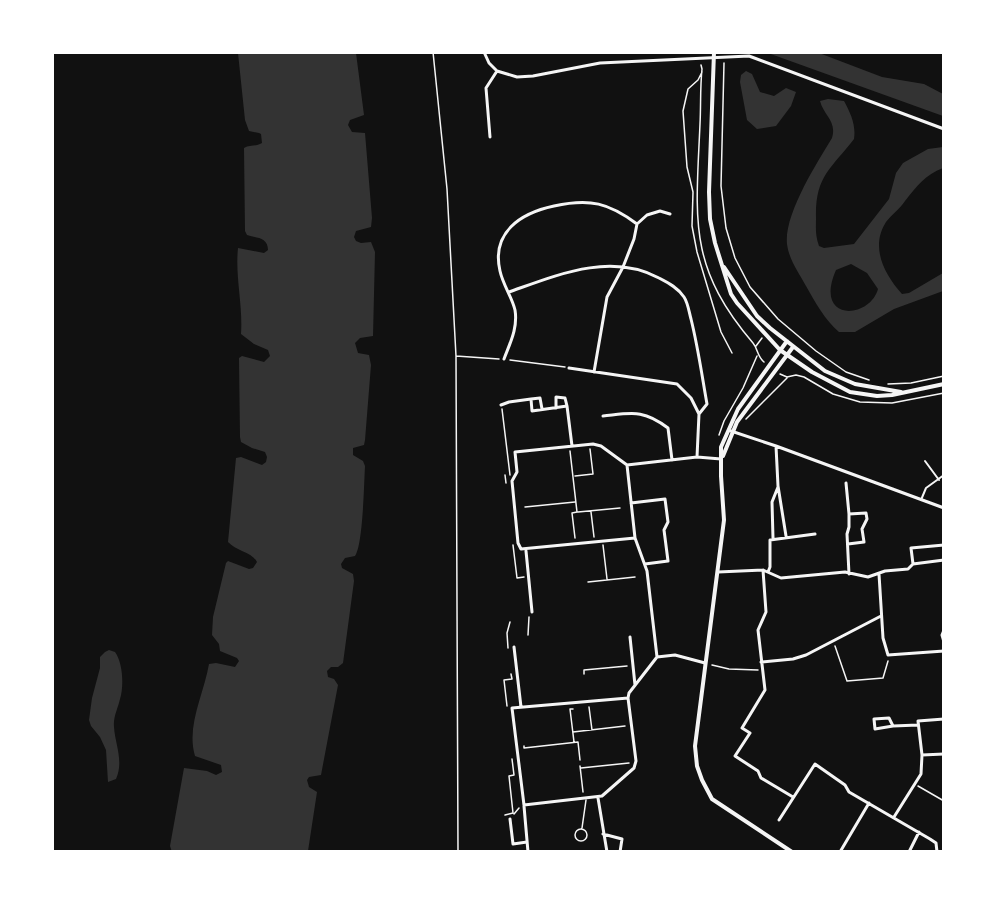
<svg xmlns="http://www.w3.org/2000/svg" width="996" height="904" viewBox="0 0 996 904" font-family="'Space Grotesk',sans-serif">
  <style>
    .water { fill: #333; fill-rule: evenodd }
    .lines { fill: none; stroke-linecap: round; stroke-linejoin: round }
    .path { stroke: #f5f5f5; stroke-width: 1.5 }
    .service { stroke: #f5f5f5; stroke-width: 1.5 }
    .pedestrian { stroke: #f5f5f5; stroke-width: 2 }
    .minor { stroke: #f5f5f5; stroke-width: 3 }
    .tertiary { stroke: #f5f5f5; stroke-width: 4 }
  </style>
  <rect width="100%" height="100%" fill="#111"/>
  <path class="water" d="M238,53H356L364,115L350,120L348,125L352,132L365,133L372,218L371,227L356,231L354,237L356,241L361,243L371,242L375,252L373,336L360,338L355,343L358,353L369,355L371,365L365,440L364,445L353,448V455L363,461L365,466C364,483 363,545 355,556L345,558L341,564L342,568L353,574L354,581L343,663L338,667H331L327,671L328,677L334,679L338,685L321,775L309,777L307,780L309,787L317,792L308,851L172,852L170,846L184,768L207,771L216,775L222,772L221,765L195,756C186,726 204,694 209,664L216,663L235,667L239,661L237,658L220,651L219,644L212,635L213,617L226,563L228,561L249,569L253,568L257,562C252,552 236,551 228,542L236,458L241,457L262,465L266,462L267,457L265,452L252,448L241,442L240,437L239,358L242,356L264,362L270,356L268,350L254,344L241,334C243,305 235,277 238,248L264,253L268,250C268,237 256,238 247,235L245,231L244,148C250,144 256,147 262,143L261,134L259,133L249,131L245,120Z
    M768,53H819L882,77L924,84L943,94V116Z
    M746,71L752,74L760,92L774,96L786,88L796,92L791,106L776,126L757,129L747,120L740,82L741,75Z
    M828,99L844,101C851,114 856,125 854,139C831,169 815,176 816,218C816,228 815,235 819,246L824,248L854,244L889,199L896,173L903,163L928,149L943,147V168C925,175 917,186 905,201C900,209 892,214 886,222C870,247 884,274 902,294L909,293L943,273V291L894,309L855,332H839C825,320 815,302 806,286C799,273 789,260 787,244C784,214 817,163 832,138C837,121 824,116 820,101ZM851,264L867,273L878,289C870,319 813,323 836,270Z
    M109,650L115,652C123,663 124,686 120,699C118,708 113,717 114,727C115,744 124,761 116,779L108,782L106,750L100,737L91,726L89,720L92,698L100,668V657L105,652Z"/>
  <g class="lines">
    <path class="path" d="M433,52L447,189L456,356L458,852
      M724,63L721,186L726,228L735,258L750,287L778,319L816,351L846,372L869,380
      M701,65L702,69C700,88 701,106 700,124C696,218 687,266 753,343C758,349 757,356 764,362
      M702,72L698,80L688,89L683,111L687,167L693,192L692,226L697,252L721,332L732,353
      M756,346L762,338
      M456,356L499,359
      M510,360L565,367
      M780,374L787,377L796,375L804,377L833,394L860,402L892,403L944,393
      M888,384L911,383L944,376
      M502,409L510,475
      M746,419L787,378
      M719,435L724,421L743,388L757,356
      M570,451L577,512L572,513L575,538
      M505,475L506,483
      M575,476L593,474L590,449
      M525,507L575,502
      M578,512L620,508
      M591,512L594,537
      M513,545L517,578L524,577
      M603,545L607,579
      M588,582L635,577
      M528,635L529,617
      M835,646L847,681L883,678L888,661
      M508,648L507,633L510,622
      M712,665L729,669L758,670
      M584,674V670L627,666
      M507,706L504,680L512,679L511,674
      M589,707L592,730
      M573,709H570L574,742
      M573,732L625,726
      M524,746V748L578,742L580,760
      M580,766L583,792
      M581,768L629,763
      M918,786L944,801
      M514,814L519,808
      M505,815L513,813L509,776L514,775L512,759"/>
    <path class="service" d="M582,828L586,800
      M575 835a6 6 0 1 1 12 0a6 6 0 1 1-12 0Z"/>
    <path class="pedestrian" d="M925,461L939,480
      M921,500L926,488L944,475"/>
    <path class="minor" d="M484,52L489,63L497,71L517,77L533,76L600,63L749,56L944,129
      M490,137L486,88L497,71
      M509,292C557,275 610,252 659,278C669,283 678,288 684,297C688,303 689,312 691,319C698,347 702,376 707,404L699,414
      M504,359C510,343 518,328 515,310C512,297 503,285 500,271C491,232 521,213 554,206C590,198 609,203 637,224
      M569,368L677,384L691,398L699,414L697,457
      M594,372L607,297L623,267L634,239L637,224L647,215L660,211L670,214
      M531,399L540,398L542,409
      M501,405L509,402L531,399L532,411L567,406L572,446
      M556,408V397L565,398L567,406
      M603,416C632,413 643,409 668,428L672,460
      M731,431L776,446L944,508
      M776,446L778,486L786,536
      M627,465L635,538L647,571L657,657L629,693L628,698L512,708L524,805L602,796L634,768L636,761L628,698
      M846,483L849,514V527L847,534L849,574
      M631,503L665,499L668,522L664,530L668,561L645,564
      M635,538L521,549L518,543L512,481L517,472L515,452L593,444L601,446L627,465L697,457L721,459
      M773,538L772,502L778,487
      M848,544L864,542L862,529L867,519L866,513L849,514
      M526,551L532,612
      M913,564L911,548L944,545
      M763,570L766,612L758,630L765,690L742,728L750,733L735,756L758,771L761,778L793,797
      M718,572L763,570L781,578L845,572L868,577L885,571L908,569L913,564L944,560
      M768,572L770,567V540L815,534
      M879,574L883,638L888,655L944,651
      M944,630L942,635L944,642
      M630,637L635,685
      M514,647L521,707
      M657,657L675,655L705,663
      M761,662L793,659L806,655L881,616
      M893,726L875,729L874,719L889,718L893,726L918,725
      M922,755L918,721L944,719
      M598,798L607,852
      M524,806L528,852
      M894,817L921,774L922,755L944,754
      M510,819L513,844L527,842
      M779,820L815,764L845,785L849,792L930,839L936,843L937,852
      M603,834L622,839L620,852
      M840,852L869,803
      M909,852L919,832"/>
    <path class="tertiary" d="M714,52L709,192L710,219L715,243L731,294L737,303L780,350L812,372L850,392L877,396L892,395L944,384
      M724,267L757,316L770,328L825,371L855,384L901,392
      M787,341L738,409L721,447V476L724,520L695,746L697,766L702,780L712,799L792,852
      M723,456L737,422L793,347"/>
  </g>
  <rect width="996" height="904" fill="none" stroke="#ffffff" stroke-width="108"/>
</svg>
